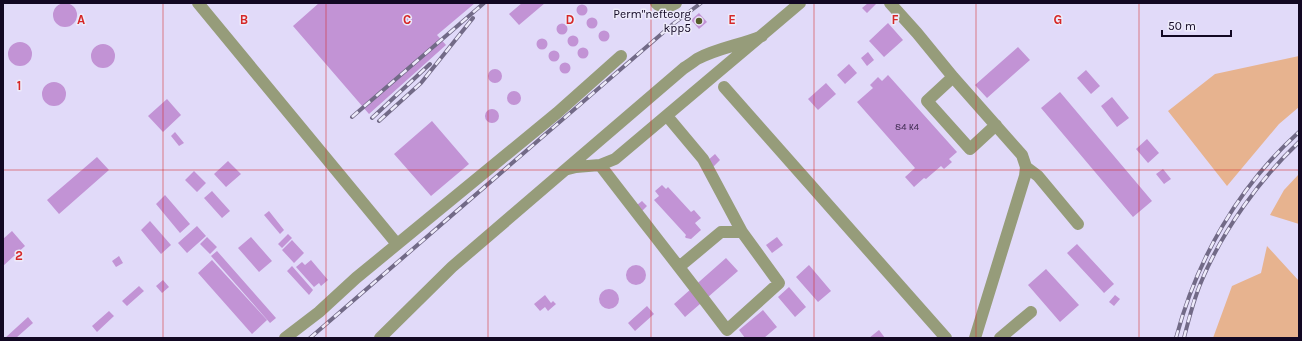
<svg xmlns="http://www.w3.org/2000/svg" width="1302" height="341" viewBox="0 0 1302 341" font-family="Karla,sans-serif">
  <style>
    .green { fill: #e7b38f }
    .building { fill: #c293d5 }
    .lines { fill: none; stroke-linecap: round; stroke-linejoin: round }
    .minor { stroke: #969c7a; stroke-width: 12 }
    .rail-casing { stroke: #726a87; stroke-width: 4 }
    .rail { stroke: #edeafa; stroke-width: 2.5; stroke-dasharray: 8; stroke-linecap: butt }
    .grid { fill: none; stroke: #d62828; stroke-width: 1; stroke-opacity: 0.55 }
    .poi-dot { fill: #555c2a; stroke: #edeafa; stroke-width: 1.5 }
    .labels { text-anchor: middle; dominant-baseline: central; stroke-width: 3; stroke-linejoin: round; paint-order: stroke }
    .number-label { font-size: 10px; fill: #3e2b50 }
    .poi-label { font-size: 12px; fill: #120823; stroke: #edeafa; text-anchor: end }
    .grid-label { font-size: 13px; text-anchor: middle; font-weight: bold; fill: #d62828; stroke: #edeafa; stroke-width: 3; stroke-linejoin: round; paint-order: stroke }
  </style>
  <rect width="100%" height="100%" fill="#e1daf9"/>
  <path class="green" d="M1299,56V107L1279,124L1227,186L1168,111L1215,74Z
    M1299,174V224L1270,215L1284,190Z
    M1267,246L1299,281V338H1213L1232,286L1261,273Z"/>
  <path class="building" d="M53 15a12 12 0 1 1 24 0a12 12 0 1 1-24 0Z
    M319,3H475L437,35L446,45L369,114L293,26Z
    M522,3H545L519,25L509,14Z
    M868,3H877L867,13L862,8Z
    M576.5 10a5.5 5.5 0 1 1 11 0a5.5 5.5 0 1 1-11 0Z
    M699,13L707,22L699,29L691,20Z
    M586.5 23a5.5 5.5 0 1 1 11 0a5.5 5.5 0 1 1-11 0Z
    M888,23L903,40L884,57L869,41Z
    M556.5 29a5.5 5.5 0 1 1 11 0a5.5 5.5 0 1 1-11 0Z
    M598.5 36a5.5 5.5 0 1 1 11 0a5.5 5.5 0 1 1-11 0Z
    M567.5 41a5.5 5.5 0 1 1 11 0a5.5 5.5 0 1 1-11 0Z
    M536.5 44a5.5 5.5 0 1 1 11 0a5.5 5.5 0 1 1-11 0Z
    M8 54a12 12 0 1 1 24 0a12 12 0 1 1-24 0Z
    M91 56a12 12 0 1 1 24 0a12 12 0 1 1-24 0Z
    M1018,47L1030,60L987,98L975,85Z
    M577.5 53a5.5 5.5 0 1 1 11 0a5.5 5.5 0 1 1-11 0Z
    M548.5 56a5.5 5.5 0 1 1 11 0a5.5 5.5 0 1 1-11 0Z
    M868,52L874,60L867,66L861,58Z
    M559.5 68a5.5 5.5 0 1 1 11 0a5.5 5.5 0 1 1-11 0Z
    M849,64L857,73L845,84L837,75Z
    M488 76a7 7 0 1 1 14 0a7 7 0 1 1-14 0Z
    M1086,70L1100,86L1091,94L1077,78Z
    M888,75L957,152L949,159L952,162L944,169L941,166L926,179L924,178L914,187L905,177L915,168L857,102L873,88L870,85L878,77L882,81Z
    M42 94a12 12 0 1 1 24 0a12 12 0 1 1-24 0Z
    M826,83L836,94L818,110L808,99Z
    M507 98a7 7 0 1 1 14 0a7 7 0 1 1-14 0Z
    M1060,92L1152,201L1133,217L1041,108Z
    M1112,97L1129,118L1117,127L1101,106Z
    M167,99L181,115L163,132L148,116Z
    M485 116a7 7 0 1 1 14 0a7 7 0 1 1-14 0Z
    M432,121L469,164L431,196L394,154Z
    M175,132L184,143L179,146L171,136Z
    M1147,139L1159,153L1148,163L1136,149Z
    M715,154L720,160L713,167L707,161Z
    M97,157L109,170L59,214L47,200Z
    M228,161L241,174L226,187L214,174Z
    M1163,169L1171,179L1164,184L1156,174Z
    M194,171L206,183L197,192L185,180Z
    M662,185L666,189L668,187L691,212L694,210L701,218L695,223L701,230L691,239L686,238L685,237L686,235L654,200L659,196L655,191Z
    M212,191L230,211L222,218L204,198Z
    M165,195L190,224L180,233L156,204Z
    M642,201L647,206L642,211L637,205Z
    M269,211L284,230L280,234L264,215Z
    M150,221L171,245L161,254L141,230Z
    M197,226L206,236L187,253L178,243Z
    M12,231L25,246L3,266V239Z
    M288,234L292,238L282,248L278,244Z
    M207,237L217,247L210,254L200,244Z
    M251,237L272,261L259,272L238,248Z
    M777,237L783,245L772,253L766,245Z
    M292,240L304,253L294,263L282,250Z
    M1077,244L1114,284L1104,293L1067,253Z
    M217,251L276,318L270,323L211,256Z
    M119,256L123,263L116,267L112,261Z
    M726,258L738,271L685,317L674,304Z
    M212,260L267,320L252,334L198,273Z
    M311,260L328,280L321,286L319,283L314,287L296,267L302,262L305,265Z
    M626 275a10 10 0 1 1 20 0a10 10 0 1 1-20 0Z
    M809,265L831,291L818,302L796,277Z
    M292,266L313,290L309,295L287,271Z
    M1046,269L1079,305L1060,322L1028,285Z
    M163,280L169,287L162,293L156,286Z
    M139,286L144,291L127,306L122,301Z
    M789,287L806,307L795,317L778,297Z
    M599 299a10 10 0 1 1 20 0a10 10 0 1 1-20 0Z
    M545,295L551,303L553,301L556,304L548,311L545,307L540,311L534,304Z
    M1115,295L1120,299L1114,306L1109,302Z
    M647,306L654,314L635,331L628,323Z
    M763,310L777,327L764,338H745L739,330Z
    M109,311L114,316L97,332L92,326Z
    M28,317L33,323L16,338H5Z
    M879,330L885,338H869Z"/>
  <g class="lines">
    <path class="minor" d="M198,3L397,244
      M656,3C662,9 669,7 676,3
      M890,3L917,33L953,77L1022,155L1026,167L1025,176L975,338
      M953,77L927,101L970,149L996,125
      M724,87L946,338
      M667,116L703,159L742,232
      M600,165C642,220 685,274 727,330L779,283L742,232H721L679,267
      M1026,167L1038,176L1078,224
      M568,169L576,167L600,165L615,159L800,3
      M285,338L319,312L356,278L557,113L621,56
      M380,338L452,267L684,68C689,65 693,62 697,59C717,48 741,45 762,36
      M1000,338L1031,312"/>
    <defs>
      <path id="rail" d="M352,117L484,3
        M372,118L430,64
        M379,121L421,83L473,18
        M310,338L673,24L701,3
        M1176,338C1197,259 1238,187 1299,132
        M1184,338C1189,318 1194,298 1202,280C1223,230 1260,179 1299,142"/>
    </defs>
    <use href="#rail" class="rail-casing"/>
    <use href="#rail" class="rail"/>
  </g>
  <path class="grid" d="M163,3V338M326,3V338M488,3V338M651,3V338M814,3V338M976,3V338M1139,3V338M3,170H1299"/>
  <circle class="poi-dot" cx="699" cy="21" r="4"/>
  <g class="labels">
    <g class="number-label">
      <text x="907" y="127">84 к4</text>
    </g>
    <g class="poi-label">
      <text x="691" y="14">Perm"nefteorg<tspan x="691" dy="14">kpp5</tspan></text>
    </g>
  </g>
  <g class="grid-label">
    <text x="81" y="24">A</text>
    <text x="244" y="24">B</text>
    <text x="407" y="24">C</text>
    <text x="570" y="24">D</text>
    <text x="732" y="24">E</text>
    <text x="895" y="24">F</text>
    <text x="1058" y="24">G</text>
    <text x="19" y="90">1</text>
    <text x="19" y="260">2</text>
  </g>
  <rect width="1302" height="341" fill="none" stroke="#120823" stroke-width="8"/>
  <path d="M1162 30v6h69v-6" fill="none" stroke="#120823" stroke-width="2"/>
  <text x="1168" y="30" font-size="12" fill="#120823" stroke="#edeafa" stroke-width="3" paint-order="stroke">50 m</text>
</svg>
